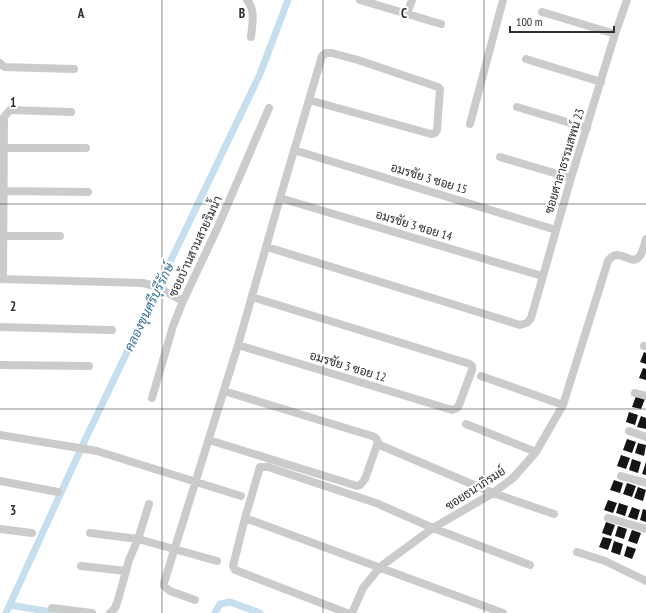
<svg xmlns="http://www.w3.org/2000/svg" width="646" height="613" viewBox="0 0 646 613" font-family="'PT Sans Narrow',Sarabun,sans-serif">
  <style>
    .lines { fill: none; stroke-linecap: round; stroke-linejoin: round }
    .canal { stroke: #c5dfef; stroke-width: 7 }
    .building { fill: #151515 }
    .minor { stroke: #cbcbcb; stroke-width: 8 }
    .grid { fill: none; stroke: #2e2e2e; stroke-width: 1; stroke-opacity: 0.55 }
    .labels { text-anchor: middle; dominant-baseline: central; stroke-width: 4; stroke-linejoin: round; paint-order: stroke }
    .street-label { font-size: 12px; fill: #2e2e2e; stroke: #fff }
    .water-label { font-size: 13px; font-style: italic; fill: #347298; stroke: #fff }
    .grid-label { font-size: 13px; text-anchor: middle; font-weight: bold; fill: #2e2e2e; stroke: #fff; stroke-width: 4; stroke-linejoin: round; paint-order: stroke }
  </style>
  <rect width="100%" height="100%" fill="#fff"/>
  <g class="lines">
    <path class="canal" d="M10,605L57,613
      M6,613L85,440L260,74L288,0
      M215,613L220,604L230,602L260,613"/>
  </g>
  <path class="building" d="M644,352L646,353V364L640,362Z
    M643,368L646,369V380L639,378Z
    M636,396L645,399L641,409L632,407Z
    M629,412L638,415L635,425L626,422Z
    M641,416L646,418V429L637,427Z
    M627,439L636,442L632,453L623,450Z
    M638,443L646,445L644,456L635,453Z
    M621,455L630,458L626,469L617,466Z
    M632,459L641,462L638,473L629,470Z
    M646,462V475L642,474Z
    M614,480L623,483L620,493L610,490Z
    M627,483L636,486L632,497L623,494Z
    M638,487L646,490L643,501L634,498Z
    M608,500L617,503L613,513L604,510Z
    M619,503L628,506L625,516L616,513Z
    M632,507L640,510L637,520L628,517Z
    M643,509L646,510V522L640,520Z
    M606,522L615,525L611,536L602,533Z
    M618,526L627,529L624,539L615,536Z
    M632,530L641,533L637,544L628,541Z
    M603,537L612,539L608,550L599,547Z
    M614,541L623,544L620,555L611,552Z
    M627,546L636,549L632,559L624,556Z"/>
  <g class="lines">
    <path class="minor" d="M247,0C256,10 252,25 251,37
      M360,0L441,24
      M542,12L615,34
      M407,14L412,0
      M526,59L601,82
      M0,63L4,67L74,69
      M517,107L587,128
      M470,124L503,0
      M3,148H86
      M294,150L556,230
      M500,157L571,178
      M3,191L88,192
      M280,198L542,276
      M2,236H60
      M267,247L520,325L527,323L531,318L571,178L615,34L627,0
      M0,279L143,283L155,286L183,301
      M3,279L4,117L10,110L71,112
      M0,327L112,330
      M238,345L452,410L457,408L459,405L472,370V366L470,364L252,297
      M644,346H646
      M0,365L89,366
      M481,376L563,405
      M635,393L646,396
      M152,398L173,326L183,301L217,229L269,108
      M466,424L536,452
      M629,431L646,437
      M0,435L97,451L241,496
      M209,440L357,486L360,485L365,479L378,442L376,438L372,436L224,391
      M382,446L493,493L554,514
      M621,476L646,483
      M0,481L58,492
      M245,518L503,613
      M608,518L646,529
      M0,529L32,533
      M90,533L138,539L217,561
      M577,552L605,561L646,581
      M81,566L126,571
      M195,600L170,591L164,586V583L238,345L280,198L322,56L326,53H332L358,60L438,87L440,89L437,130L435,133L431,134L309,100
      M52,608L92,613
      M110,613L115,608L118,600L129,560L138,539L149,504
      M347,613L238,571L235,570L233,566L245,518L260,467H268L376,503L433,528L530,565
      M352,613L363,588L380,567L433,528L493,493L513,478L536,452L563,405L608,261C619,245 630,267 639,257C643,253 644,245 646,239"/>
  </g>
  <path class="grid" d="M162,0V613M323,0V613M484,0V613M0,204H646M0,409H646"/>
  <g class="labels">
    <g class="street-label">
      <text transform="translate(564 161) rotate(-73)">ซอยศาลาธรรมสพน์ 23</text>
      <text transform="translate(429 178) rotate(17)">อมรชัย 3 ซอย 15</text>
      <text transform="translate(414 225) rotate(17)">อมรชัย 3 ซอย 14</text>
      <text transform="translate(195 246) rotate(-65)">ซอยบ้านสวนสวยริมน้ำ</text>
      <text transform="translate(348 366) rotate(17)">อมรชัย 3 ซอย 12</text>
      <text transform="translate(475 488) rotate(-33)">ซอยธนาภิรมย์</text>
    </g>
    <g class="water-label">
      <text transform="translate(149 307) rotate(-64)">คลองขุนศรีบุรีรักษ์</text>
    </g>
  </g>
  <g class="grid-label">
    <text x="81" y="18">A</text>
    <text x="242" y="18">B</text>
    <text x="404" y="18">C</text>
    <text x="13" y="107">1</text>
    <text x="13" y="311">2</text>
    <text x="13" y="515">3</text>
  </g>
  <path d="M510 26v6h104v-6" fill="none" stroke="#2e2e2e" stroke-width="2"/>
  <text x="516" y="26" font-size="12" fill="#2e2e2e" stroke="#ffffff" stroke-width="3" paint-order="stroke">100 m</text>
</svg>
